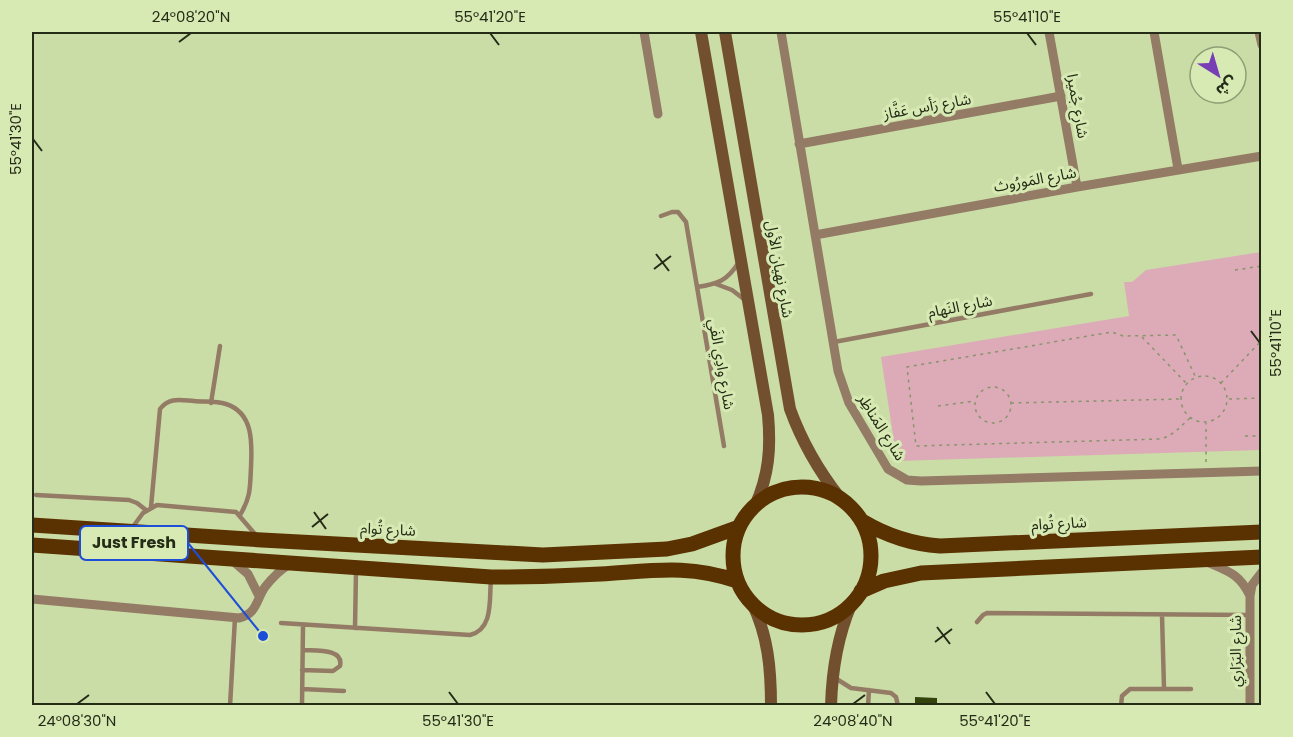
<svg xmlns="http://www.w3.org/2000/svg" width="1293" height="737" viewBox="0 0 1293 737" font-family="Poppins,'Noto Sans Arabic',sans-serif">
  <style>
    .green { fill: #dcabb7 }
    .building { fill: #34420b }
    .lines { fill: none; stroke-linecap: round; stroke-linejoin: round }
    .path { stroke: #87946c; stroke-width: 1.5; stroke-dasharray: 3 4.5; stroke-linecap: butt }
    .service { stroke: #937b65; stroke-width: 4.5 }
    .minor { stroke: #937b65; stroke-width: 9 }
    .secondary { stroke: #724f2f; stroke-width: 12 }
    .primary { stroke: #5a3100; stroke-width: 15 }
    .ticks { fill: none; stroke: #242b16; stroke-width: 2 }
    .labels { text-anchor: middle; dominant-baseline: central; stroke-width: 6; stroke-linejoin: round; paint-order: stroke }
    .street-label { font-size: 15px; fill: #242b16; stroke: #d8eab4 }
    .leader { fill: none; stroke: #1d4ed8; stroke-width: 2 }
    .callout-dot { fill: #1d4ed8; stroke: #d8eab4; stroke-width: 2 }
    .callout { fill: #d8eab4; stroke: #1d4ed8; stroke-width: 2 }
    .callout-label { font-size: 16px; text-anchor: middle; font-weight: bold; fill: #242b16 }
    .neatline { fill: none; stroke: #242b16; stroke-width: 2 }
    .ticks-label { font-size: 15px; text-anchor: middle; fill: #242b16 }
  </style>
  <rect width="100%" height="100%" fill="#cbdda7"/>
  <path class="green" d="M1261,252V450L897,461L881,357L1129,316L1124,282H1132L1146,270Z"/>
  <path class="building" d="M915,697L937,698V705H915Z"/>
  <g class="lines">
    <path class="path" d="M1235,270L1262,266
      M1142,337L1186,383
      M1181 399a23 23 0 1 1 46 0a23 23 0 1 1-46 0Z
      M1221,383L1262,340
      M975 405a18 18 0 1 1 36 0a18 18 0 1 1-36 0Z
      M1229,399L1262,398
      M1011,403L1181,399
      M938,406L975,401
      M1190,418C1180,427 1172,437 1159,439L916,446L907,367L1112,332L1123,336L1176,335L1196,378
      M1245,436H1262
      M1206,462V423"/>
    <path class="service" d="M661,216L672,212H678L686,222L724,446
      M716,284L732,290L745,300
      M697,287C718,284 727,281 739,262
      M834,342L1091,294
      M211,403L220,346
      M36,495L129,500L137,503L146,510
      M151,507L160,409C169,397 180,400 194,401C204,402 216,401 226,404C254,413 252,444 251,467C250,487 251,497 240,515
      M132,528L143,513L157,505L236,512L255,534
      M1162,615L1164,688
      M977,622L983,615L987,613L1250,615
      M281,623L470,635C494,629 489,599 491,579
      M355,628L356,571
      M302,670L333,671L340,666C344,648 315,651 303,650
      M835,678L851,688L891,693L896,697L898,706
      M302,689L344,691
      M230,706L235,618
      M302,706L303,625
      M868,706L869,690
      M1121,706L1122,696L1130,689H1191"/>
    <path class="minor" d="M644,32L658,114
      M781,32L838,371L849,403L888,469L907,480L921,481L1262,471
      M1049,32L1077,187
      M1154,32L1178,169
      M1259,32L1262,45
      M799,144L1061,96
      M815,235L1077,187L1262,156
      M233,561L248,574L259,596
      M1207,562C1228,571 1240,574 1250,596
      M32,599L239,618C257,614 256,600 265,587C272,578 280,570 290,564
      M1250,706V596L1252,585L1262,572"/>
    <path class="secondary" d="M701,32L768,415C771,448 769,475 755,506
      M725,32L790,409C802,442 818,470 840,498
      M752,603C768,636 771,668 771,706
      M831,706C832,670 837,638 851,605"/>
    <path class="primary" d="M733 556a69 69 0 1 1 138 0a69 69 0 1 1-138 0Z
      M862,521C887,536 911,544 940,546L1262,532
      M32,525L262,540L543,555L667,549L692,544L739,527
      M32,545L491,577C528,577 564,576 601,574C652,571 688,564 737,581
      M861,591L884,581L921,573L1262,557"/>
  </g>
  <path class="ticks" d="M490,33L499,45M1027,33L1036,45M179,42L191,33M33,139L42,151M656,254L669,271M654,269L671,256M1251,331L1260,343M314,512L326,529M312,527L328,514M937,627L950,644M935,642L952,629M449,692L458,704M986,692L995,704M77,704L89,695M853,704L865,695"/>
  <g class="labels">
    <g class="street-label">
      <text transform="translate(927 106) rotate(-10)">شارع رَأس عَفَّاز</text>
      <text transform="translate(1078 106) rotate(80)">شارع جُميرا</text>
      <text transform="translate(1035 179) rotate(-10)">شارع المَورُوث</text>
      <text transform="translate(780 269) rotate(80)">شارع نهيان الأول</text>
      <text transform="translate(960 306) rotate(-11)">شارع النَهام</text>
      <text transform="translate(722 364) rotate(80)">شارع وادِي الفَي</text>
      <text transform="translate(882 427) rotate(58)">شارع المَناظِر</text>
      <text transform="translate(1059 523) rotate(-3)">شارع تُوام</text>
      <text transform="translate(388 529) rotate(3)">شارع تُوام</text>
      <text transform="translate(1235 651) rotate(-90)">شارع البَرَاري</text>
    </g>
  </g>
  <path class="leader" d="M263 636L188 543"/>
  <circle class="callout-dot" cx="263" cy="636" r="6"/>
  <rect class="callout" x="80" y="526" width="108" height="34" rx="6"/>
  <g class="callout-label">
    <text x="134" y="548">Just Fresh</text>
  </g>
  <rect width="1293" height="737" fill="none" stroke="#d8eab4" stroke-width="66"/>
  <g transform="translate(1218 75) rotate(143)"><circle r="28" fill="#d8eab4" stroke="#909e75" stroke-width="1.5"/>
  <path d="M0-4.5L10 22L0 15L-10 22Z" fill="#783eb5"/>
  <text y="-9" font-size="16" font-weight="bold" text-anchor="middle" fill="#242b16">ش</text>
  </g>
  <rect x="33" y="33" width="1227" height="671" class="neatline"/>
  <g class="ticks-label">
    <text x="191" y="22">24°08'20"N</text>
    <text x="490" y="22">55°41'20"E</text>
    <text x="1027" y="22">55°41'10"E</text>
    <text transform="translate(16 139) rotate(-90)" y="5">55°41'30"E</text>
    <text transform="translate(1276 343) rotate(-90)" y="5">55°41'10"E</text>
    <text x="77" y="726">24°08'30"N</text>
    <text x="458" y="726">55°41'30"E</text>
    <text x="853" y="726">24°08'40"N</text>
    <text x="995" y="726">55°41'20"E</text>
  </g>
</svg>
